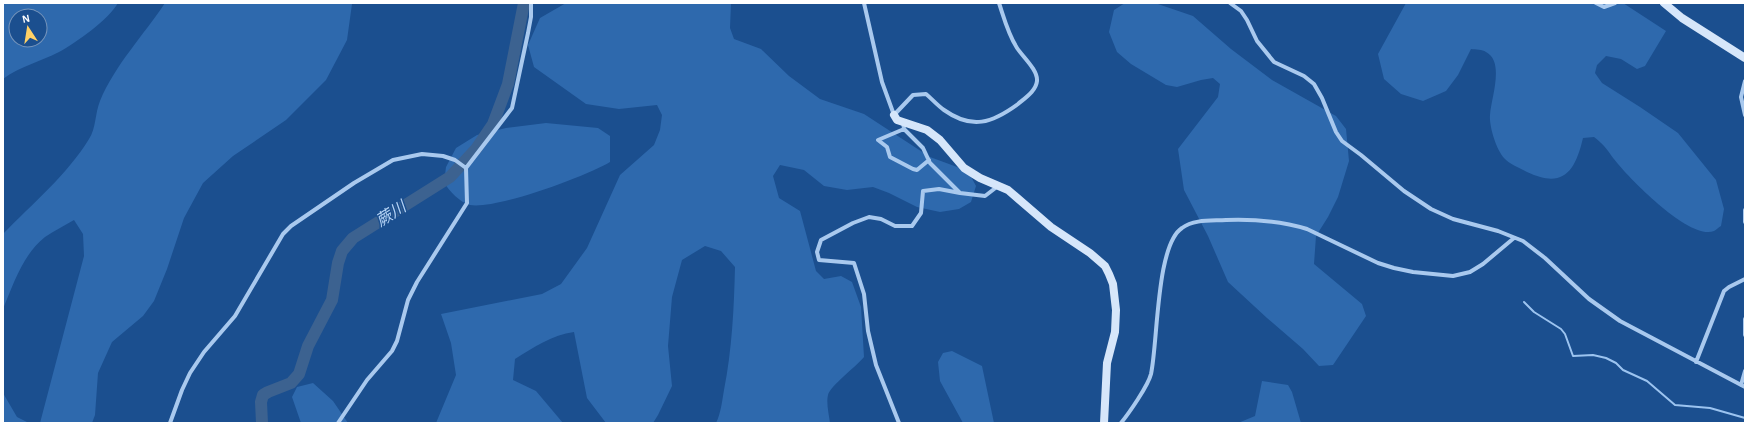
<svg xmlns="http://www.w3.org/2000/svg" width="1748" height="426" viewBox="0 0 1748 426" font-family="'Alegreya Sans','Noto Sans JP',sans-serif">
  <style>
    .green { fill: #2e69ad; fill-rule: evenodd }
    .lines { fill: none; stroke-linecap: round; stroke-linejoin: round }
    .stream { stroke: #9cc4f0; stroke-width: 2 }
    .river { stroke: #3c6290; stroke-width: 12 }
    .street { stroke: #a9c9ee; stroke-width: 4 }
    .secondary { stroke: #d6e6fa; stroke-width: 8 }
    .labels { text-anchor: middle; dominant-baseline: central; stroke-width: 3; stroke-linejoin: round; paint-order: stroke }
    .water-label { font-size: 16px; font-style: italic; fill: #b5d3f5; stroke: #1b4f8f }
  </style>
  <rect width="100%" height="100%" fill="#1b4f8f"/>
  <path class="green" d="M3,3H118C109,19 76,43 59,52C40,62 20,66 3,79ZM16,16H40V40H16Z
    M165,3L352,4L347,40L326,80L286,120L233,156L203,183L184,218L167,269L154,301L143,316L112,342L98,373L95,415L92,423H40L84,256L83,234L74,220C65,225 54,231 45,237C23,254 13,285 3,309V234C32,204 67,175 89,139C96,129 95,113 100,101C115,65 143,36 165,3Z
    M566,3H731L730,28L734,39L761,49L789,76L820,99L864,114L930,157L968,171L976,186L971,202L959,209L940,212L917,207L889,193L873,187L847,190L824,186L804,170L780,165L773,176L779,198L800,211L816,271L824,279L841,276L852,282L861,307L864,357C857,366 830,386 828,395C826,403 829,415 830,423H716C721,413 722,401 724,390C732,350 734,308 735,267L721,251L705,246L682,260L672,297L668,346L672,386L658,415L653,423H606L587,398L574,332C552,335 534,347 515,359L513,380L536,391L563,423H436L456,375L451,343L441,314L542,294L561,284L587,248L620,175L654,145L660,130L662,115L657,105L619,109L586,104L534,67L528,45L540,18Z
    M1125,3H1155L1193,16L1231,49L1272,80L1336,116L1346,129L1349,161L1338,197L1328,217L1316,236L1314,264L1362,304L1366,316L1333,365L1319,366L1303,349L1267,318L1228,282L1208,236L1184,190L1178,149L1218,97L1220,84L1213,78L1201,80L1177,87L1166,85L1131,64L1117,52L1109,32L1114,10Z
    M1406,3H1623L1666,31L1645,66L1637,69L1621,59L1606,56L1597,65L1595,73L1602,83L1640,107L1678,133L1716,180L1724,209L1721,226C1719,227 1716,230 1714,231C1691,241 1632,181 1618,164C1608,152 1607,147 1594,137L1583,138C1575,172 1563,189 1527,172C1520,168 1509,164 1504,158C1496,149 1489,126 1490,115C1491,98 1505,62 1486,52C1482,49 1476,50 1471,49L1458,75L1446,91L1423,101L1401,94L1384,79L1378,54Z
    M546,123L598,128L610,136V162C587,176 495,210 470,205C459,202 450,191 444,183L446,167L456,148L477,135L506,128Z
    M952,351L982,366L994,423H963L940,381L938,362L943,353Z
    M1262,381L1288,385L1292,392L1301,423H1238L1255,416Z
    M313,383L333,401L348,423H301L292,397L297,387Z
    M3,393L17,417L29,423H3Z"/>
  <g class="lines">
    <path class="stream" d="M1524,302L1534,312L1561,329L1565,334L1573,356L1593,355L1606,358L1616,363L1623,370L1647,381L1675,405L1710,408L1745,418"/>
    <path class="river" d="M262,423L261,402L263,395L268,392L291,383L299,374L308,346L332,300L338,263L342,251L353,238L450,177L476,149L493,124L508,84L524,3"/>
    <path class="street" d="M864,3L882,82L894,115L913,95L926,94C932,99 937,105 944,110C972,130 992,123 1018,104C1025,98 1036,91 1037,81C1038,70 1023,57 1017,48C1008,34 1004,18 999,3
      M1230,3L1241,11L1247,20L1257,41L1274,62L1304,76L1314,84L1322,98L1336,132L1342,141L1361,155L1404,191L1431,209L1453,219L1498,231L1523,241L1545,258L1589,299L1620,321L1745,387
      M1596,3L1604,7L1615,3
      M1745,81L1741,97L1745,115
      M904,129L878,140L887,147L890,157L913,169L917,170L929,160
      M960,193L985,196L998,186
      M1745,210V222
      M1745,319V335
      M1696,362L1724,291L1729,287L1745,279
      M1741,385L1745,371
      M170,423L182,390L190,373L204,352L235,316L283,234L291,226L354,183L393,160L422,154L443,156L455,160L466,168
      M338,423L367,380L392,351L397,341L408,300L417,282L467,203L466,168L512,108L528,33L531,17V3
      M899,423L876,365L868,331L864,294L854,263L819,260L817,252L821,240L853,223L869,217L881,219L895,226H912L921,213L923,191L939,189L960,193L930,163L923,148L904,129L903,122
      M1121,423C1129,413 1148,386 1151,374C1158,342 1156,245 1182,228C1194,219 1212,221 1226,220C1254,219 1281,221 1307,229L1378,263L1394,268L1413,272L1453,276L1470,272L1483,264L1514,238"/>
    <path class="secondary" d="M1664,3L1682,18L1745,58
      M894,115L897,120L927,130L940,140L964,168L980,178L1008,190L1051,227L1090,253L1105,266L1109,274L1113,284L1116,310L1115,332L1107,363L1104,423"/>
  </g>
  <g class="labels">
    <g class="water-label">
      <text transform="translate(391 214) rotate(-33)">蕨川</text>
    </g>
  </g>
  <rect width="1748" height="426" fill="none" stroke="#ffffff" stroke-width="8"/>
  <g transform="translate(28 28) rotate(348)"><circle r="19" fill="#1b4f8f" stroke="#7695bc"/>
  <path d="M0-3L7 15L0 10L-7 15Z" fill="#ffd166"/>
  <text y="-6" font-size="11" font-weight="bold" text-anchor="middle" fill="#ffffff">N</text>
  </g>
</svg>
